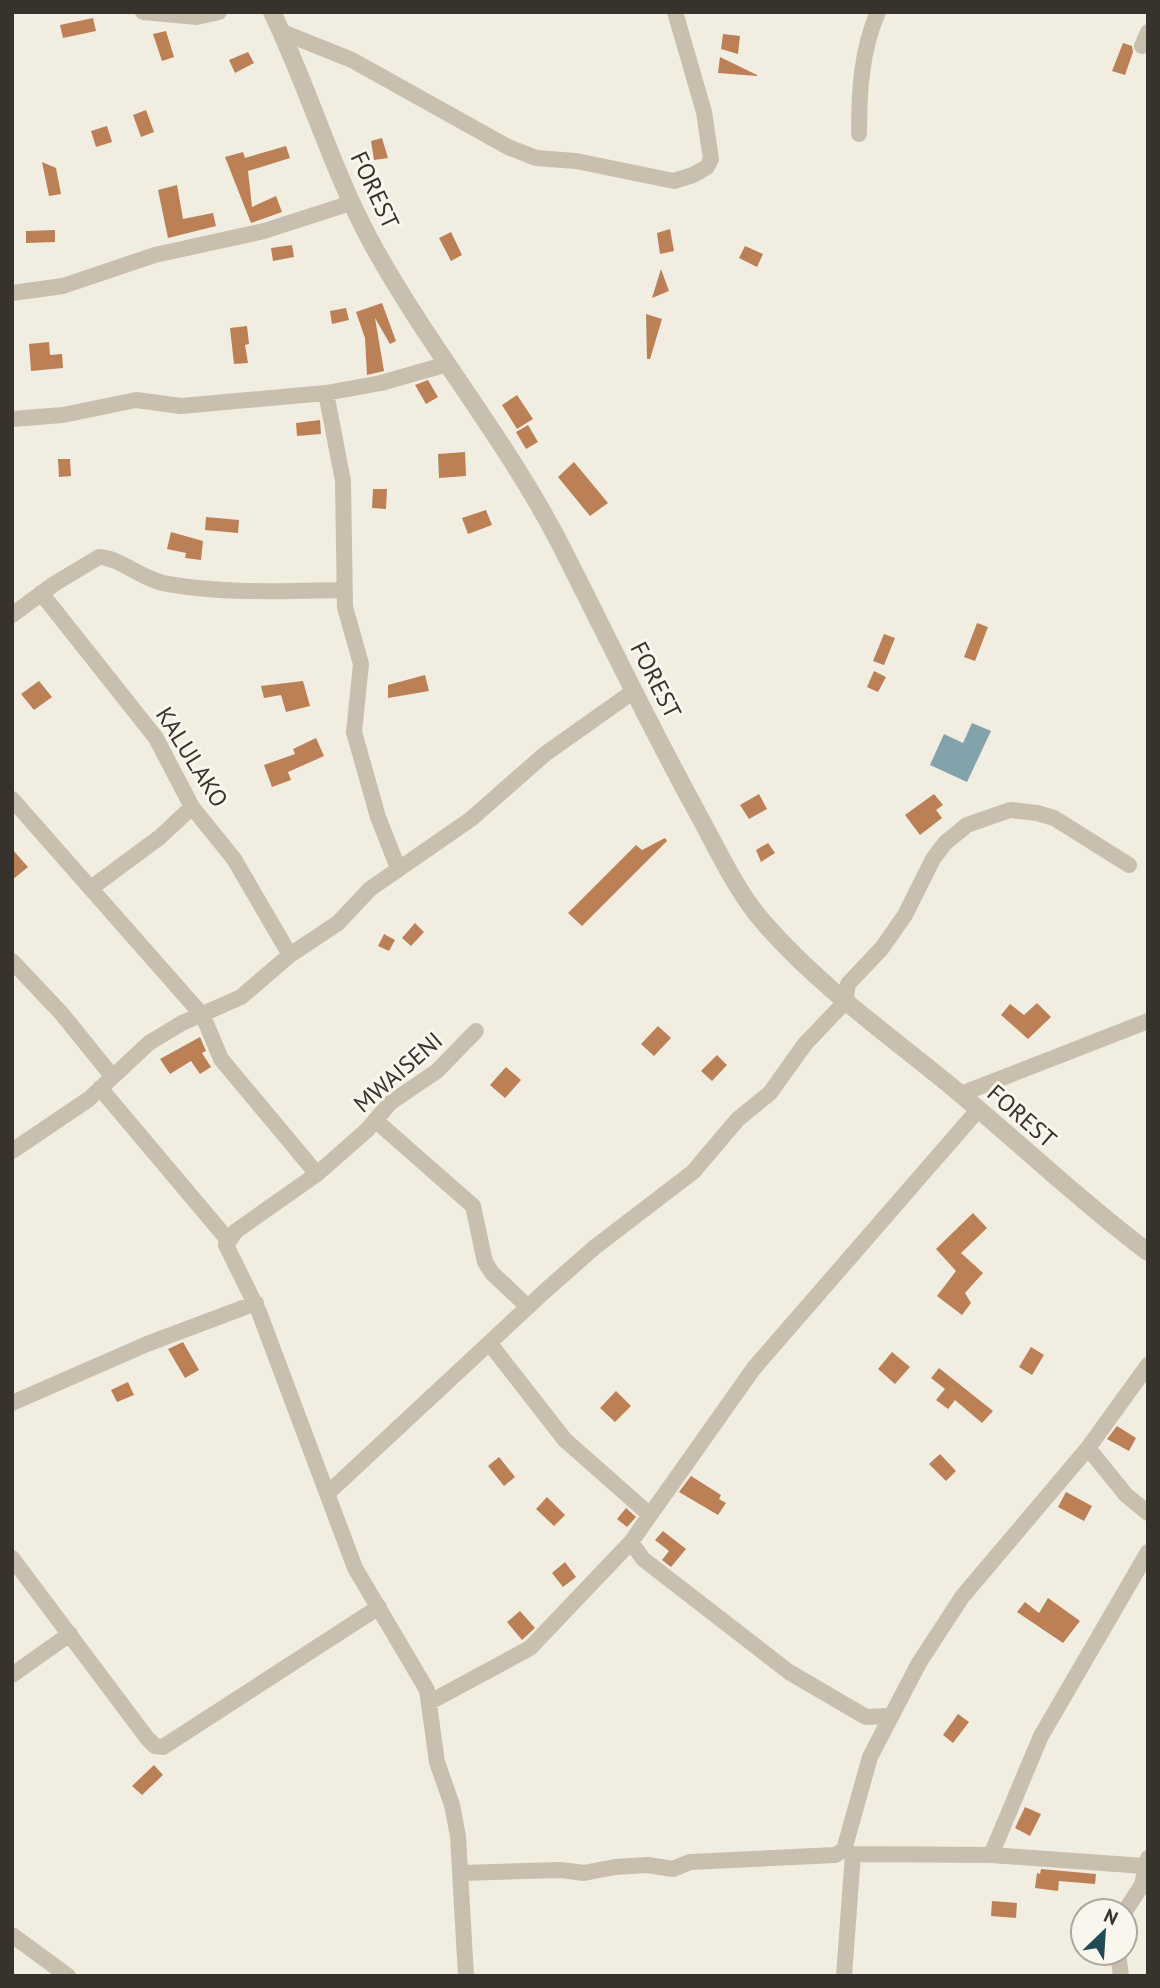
<svg xmlns="http://www.w3.org/2000/svg" width="1160" height="1988" viewBox="0 0 1160 1988" font-family="'PT Sans',sans-serif">
  <style>
    .water { fill: #83a3ac }
    .building { fill: #bb8055 }
    .lines { fill: none; stroke-linecap: round; stroke-linejoin: round }
    .minor { stroke: #c9bfae; stroke-width: 16 }
    .tertiary { stroke: #c9bfae; stroke-width: 18 }
    .labels { text-anchor: middle; dominant-baseline: central; stroke-width: 6; stroke-linejoin: round; paint-order: stroke }
    .street-label { font-size: 24px; fill: #38322c; stroke: #f9f6ed }
  </style>
  <rect width="100%" height="100%" fill="#f1ede1"/>
  <path class="water" d="M972,723L991,731L967,782L930,765L944,734L963,743Z"/>
  <path class="building" d="M93,18L96,31L63,38L60,25Z
    M166,31L174,57L162,61L153,34Z
    M723,34L740,36L738,54L721,49Z
    M1123,43L1132,46L1133,52L1125,75L1112,71Z
    M248,52L254,63L235,73L229,60Z
    M720,57L757,75V76L718,73Z
    M146,110L154,132L141,137L133,115Z
    M107,126L112,142L96,147L91,131Z
    M382,138L388,158L374,160L371,141Z
    M286,146L290,158L248,171L252,207L276,196L282,212L251,223L225,157L243,152L245,158Z
    M42,162L56,168L61,194L49,196Z
    M177,185L183,219L213,213L216,226L168,238L158,190Z
    M670,229L674,251L660,254L657,233Z
    M55,230V242L26,243V231Z
    M451,232L462,255L451,261L439,238Z
    M292,245L294,257L273,261L271,248Z
    M745,246L763,254L757,267L739,258Z
    M661,269L669,291L652,298Z
    M382,303L396,341L390,344L375,318L384,371L367,375L365,338L356,312Z
    M346,308L349,320L332,324L330,311Z
    M646,314L662,319L650,359H647Z
    M247,326L249,344L245,345L248,363L234,364L230,328Z
    M49,342L50,355L62,354L63,368L31,371L29,344Z
    M428,380L438,397L426,404L415,385Z
    M517,395L533,419L517,429L502,405Z
    M320,420L321,434L297,436L296,423Z
    M528,425L538,442L526,449L516,432Z
    M465,452L466,476L439,478L438,454Z
    M58,459H70L71,476L59,477Z
    M574,462L608,503L590,516L558,477Z
    M373,489H387L386,509L372,508Z
    M486,510L492,525L468,534L462,518Z
    M206,517L239,520L238,533L205,530Z
    M171,532L203,541L201,560L185,558L186,553L167,549Z
    M977,623L988,627L975,661L964,657Z
    M884,634L895,638L884,665L873,661Z
    M874,671L886,677L878,692L867,687Z
    M425,675L429,691L388,698V685Z
    M39,681L52,697L34,710L21,694Z
    M303,681L310,706L286,712L281,695L264,698L261,686Z
    M316,738L324,756L288,772L291,780L272,787L264,765L295,754L293,749Z
    M759,794L767,809L749,819L740,805Z
    M934,794L943,805L936,810L942,818L920,835L905,815Z
    M665,838L667,841L582,926L568,913L636,845L642,850Z
    M768,843L775,853L761,862L756,850Z
    M12,849L28,867L12,880Z
    M415,923L424,932L411,946L402,938Z
    M384,934L395,940L389,951L378,946Z
    M1037,1003L1051,1017L1028,1039L1001,1015L1010,1004L1024,1015Z
    M658,1026L671,1038L654,1056L641,1044Z
    M200,1037L206,1051L202,1053L211,1067L200,1074L191,1061L170,1074L160,1059Z
    M717,1055L727,1065L712,1081L701,1071Z
    M506,1067L521,1080L505,1098L490,1085Z
    M973,1213L987,1228L961,1253L983,1273L965,1293L971,1303L962,1315L937,1296L956,1271L936,1249Z
    M183,1342L199,1370L185,1378L168,1349Z
    M1031,1347L1044,1355L1032,1375L1019,1367Z
    M892,1352L910,1367L895,1384L878,1369Z
    M939,1368L993,1411L982,1423L955,1400L948,1409L936,1400L945,1389L931,1378Z
    M128,1382L134,1395L117,1402L111,1390Z
    M616,1391L631,1406L615,1422L600,1408Z
    M1117,1426L1136,1438L1129,1451L1107,1439Z
    M940,1454L956,1471L946,1481L929,1464Z
    M499,1457L515,1477L504,1486L488,1466Z
    M691,1476L721,1495L719,1499L726,1503L718,1515L679,1492Z
    M1066,1492L1092,1506L1084,1521L1058,1507Z
    M547,1497L565,1515L554,1526L536,1509Z
    M626,1508L636,1517L627,1527L617,1519Z
    M663,1531L686,1549L671,1567L662,1560L669,1551L655,1540Z
    M565,1562L576,1577L563,1587L552,1573Z
    M1048,1598L1080,1621L1063,1643L1017,1612L1025,1602L1039,1613Z
    M520,1611L535,1628L522,1640L507,1622Z
    M958,1714L969,1722L953,1743L943,1735Z
    M154,1765L163,1775L142,1795L132,1786Z
    M1025,1807L1041,1814L1030,1836L1015,1828Z
    M1041,1869L1096,1874L1095,1884L1059,1881L1058,1891L1035,1888L1037,1873L1040,1874Z
    M992,1901L1017,1903L1016,1918L991,1916Z"/>
  <g class="lines">
    <path class="minor" d="M143,12L197,17L219,12
      M282,32L352,60L508,147L536,158L576,161L674,181L693,175L707,167L711,159L704,112L675,12
      M1142,46L1148,32
      M859,134C859,92 861,51 878,12
      M12,293L63,286L155,255L264,231L351,203
      M326,393L343,481L345,607L361,664L354,732L378,817L398,868
      M12,419L63,415L136,400L181,406L326,393L381,383L444,365
      M41,593L156,738L192,807L234,859L290,955
      M12,615L54,584L99,557C121,558 142,580 168,584C226,594 286,591 344,590
      M12,799L203,1016L221,1059L317,1174
      M91,888L160,837L192,807
      M12,961L62,1014L112,1076
      M100,1088L228,1240
      M961,1094L1148,1021
      M375,1120L473,1206L485,1262L492,1273L528,1307
      M12,1151L89,1099L149,1043L182,1023L241,997L290,955L338,923L370,889L471,819L545,754L634,691
      M490,1344L565,1440L650,1515
      M12,1403L147,1344L256,1303
      M1088,1448L1126,1495L1148,1513
      M328,1493L545,1291L595,1247L693,1172L738,1119L770,1093L805,1044L845,1002L848,984L882,948L905,915L933,859L945,843L967,825L1010,810L1037,813L1054,818L1129,865
      M12,1558L147,1738L155,1746L163,1747L379,1607
      M12,1675L70,1634
      M430,1702L530,1648L631,1542
      M890,1716L866,1717L789,1672L643,1559L631,1542L754,1368L978,1110
      M844,1850L853,1854L991,1855L1144,1866
      M991,1855L1041,1736L1148,1552
      M462,1873L561,1870L584,1873L615,1867L648,1865L673,1869L690,1862L835,1855L844,1850L870,1757L919,1663L962,1597L1088,1448L1148,1365
      M1125,1911L1142,1885L1148,1858
      M12,1935L68,1976
      M1118,1953L1121,1976
      M466,1976L458,1836L452,1805L437,1762L427,1690L355,1568L259,1312L226,1245L236,1231L317,1174L367,1130L390,1103L437,1071L476,1031
      M844,1976L853,1854"/>
    <path class="tertiary" d="M272,12C308,87 331,167 370,240C427,345 504,436 559,542C605,632 648,723 697,812C718,850 736,891 765,924C822,989 892,1037 958,1092C1022,1145 1081,1202 1148,1252"/>
  </g>
  <g class="labels">
    <g class="street-label">
      <text transform="translate(375 190) rotate(65)">FOREST</text>
      <text transform="translate(656 680) rotate(63)">FOREST</text>
      <text transform="translate(192 757) rotate(58)">KALULAKO</text>
      <text transform="translate(398 1072) rotate(-41)">MWAISENI</text>
      <text transform="translate(1022 1116) rotate(41)">FOREST</text>
    </g>
  </g>
  <rect width="1160" height="1988" fill="none" stroke="#38322c" stroke-width="28"/>
  <g transform="translate(1104 1932) rotate(25)"><circle r="33" fill="#f9f6ed" stroke="#aca8a0" stroke-width="2"/>
  <path d="M0-5L12 26L0 18L-12 26Z" fill="#244a56"/>
  <text y="-10" font-size="19" font-weight="bold" text-anchor="middle" fill="#38322c">N</text>
  </g>
</svg>
